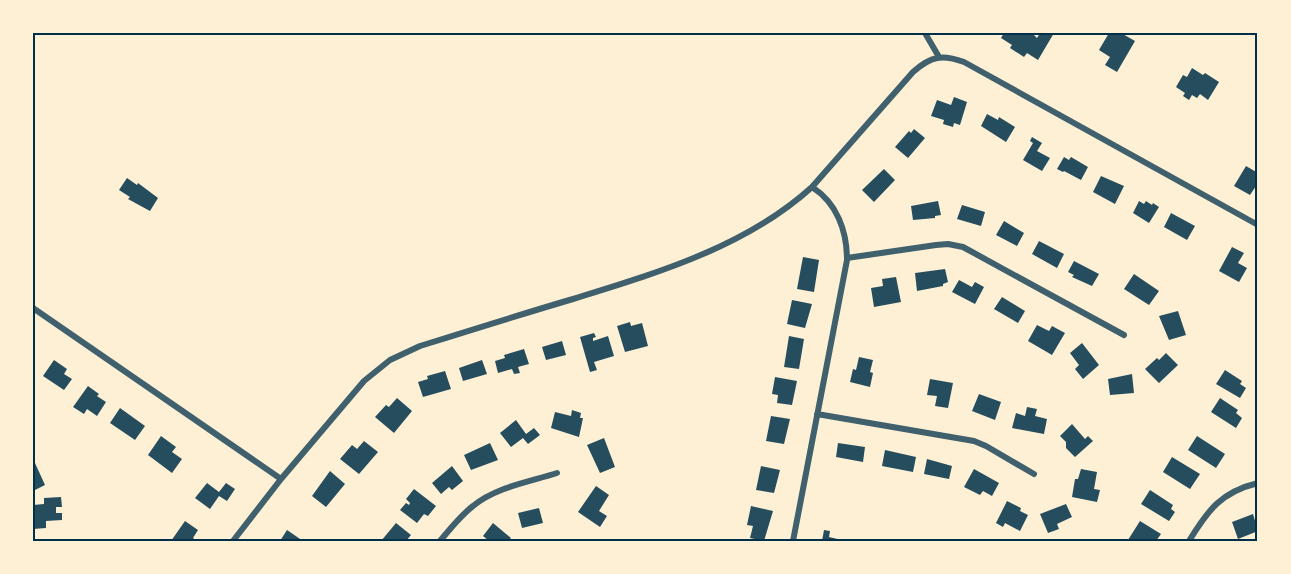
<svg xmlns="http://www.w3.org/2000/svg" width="1291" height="574" viewBox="0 0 1291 574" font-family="Manrope,sans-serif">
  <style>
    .building { fill: #264d5e }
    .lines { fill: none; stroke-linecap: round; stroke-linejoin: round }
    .minor { stroke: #3f606c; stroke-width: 6 }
    .neatline { fill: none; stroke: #003049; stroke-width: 2 }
  </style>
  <rect width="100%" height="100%" fill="#fdf0d5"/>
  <path class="building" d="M1004,33H1032L1037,38L1040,33H1054L1038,60L1027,53L1024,57L1010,48L1012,45L1001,38Z
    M1109,33H1121L1135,41L1117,72L1105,65L1110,57L1099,50Z
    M1192,68L1203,75L1205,73L1219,82L1208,100L1200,94L1197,98L1192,95L1189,100L1183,96L1185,93L1176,87L1183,75L1187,77Z
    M954,97L967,102L960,125L954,123L953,127L943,124L944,120L931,116L937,100L951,105Z
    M987,114L998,120L999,117L1015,127L1006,142L981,126Z
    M914,129L925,138L908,158L895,147L909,131L911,133Z
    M1032,137L1042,143L1037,151L1050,158L1042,171L1023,160L1033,143L1030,141Z
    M1064,157L1069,160L1071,157L1088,167L1081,180L1064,171L1063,172L1057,169Z
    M1246,166L1258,173V183L1250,195L1234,186Z
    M884,169L895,180L874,202L862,190Z
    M1101,176L1124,186L1115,204L1093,192Z
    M127,178L137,185L138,183L158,198L150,211L128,199L130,197L119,190Z
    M938,201L941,215L935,216V218L913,220L911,206Z
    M1139,201L1144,204L1146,201L1152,205L1153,203L1159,207L1149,223L1133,213Z
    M962,205L985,212L981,226L957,219Z
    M1171,213L1195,226L1187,240L1164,227Z
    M1004,221L1024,233L1017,246L996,235Z
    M1039,241L1064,254L1057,268L1032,254Z
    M1232,247L1244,253L1238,263L1247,268L1239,282L1219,271Z
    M803,257L819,260L814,292L797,289Z
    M1074,261L1099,274L1092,286L1072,277L1074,275L1068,272Z
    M945,269L948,282L943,284V286L917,291L915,273Z
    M1134,274L1159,291L1149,305L1124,289Z
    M896,277L901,302L874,307L871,288L883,286L882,279Z
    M959,280L972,287L975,282L984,287L975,304L952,292Z
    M1002,297L1025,311L1018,323L994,309Z
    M792,300L812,304L805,328L787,324Z
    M1178,311L1186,335L1169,340L1159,316Z
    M630,322L631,326L642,323L648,346L625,352L617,326Z
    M1037,325L1049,331L1052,326L1065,333L1052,355L1028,341Z
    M594,333L596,337L593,338V341L608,336L614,356L594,362L597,370L590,372L580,337Z
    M789,336L804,339L799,369L784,367Z
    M562,341L566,355L546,360L542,347Z
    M1082,343L1099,365L1083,379L1075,369L1079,365L1070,353Z
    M524,349L529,364L518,367L520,373L514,374L512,369L498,373L495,361L505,358L504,355Z
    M1166,353L1178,365L1159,383L1145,369L1157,358L1159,360Z
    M859,357L873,360L870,372L873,373L870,387L850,382L853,369L856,370Z
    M54,360L67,369L64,374L72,379L64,390L43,376Z
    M482,360L487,374L463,381L459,368Z
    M1225,370L1242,381L1240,384L1246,388L1240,398L1216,384Z
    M445,371L451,389L423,397L418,382L428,379L427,376Z
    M1132,374L1134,393L1110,395L1108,379Z
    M775,377L797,381L792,405L777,403L778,395L772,394Z
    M930,379L953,383L948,408L935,406L937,396L927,395Z
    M88,386L99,394L97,396L106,402L97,416L87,409L84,414L73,407Z
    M979,394L1001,402L995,420L972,411Z
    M397,398L412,411L394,433L375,417L386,405L389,407Z
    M1220,398L1238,410L1236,413L1242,418L1236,428L1211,412Z
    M1027,407L1037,409L1035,416L1047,419L1044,434L1012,428L1016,413L1025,416Z
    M120,408L145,426L135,440L110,423Z
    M572,410L581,413L580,418H583L579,437L551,428L555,412L571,416Z
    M771,416L790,419L784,444L766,441Z
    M516,420L526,434L534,428L540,435L528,444L523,438L511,447L500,433Z
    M1072,424L1085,439L1088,436L1093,441L1075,457L1066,448V442L1060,436Z
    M161,436L176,447L172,452L182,459L172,473L148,455Z
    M1197,436L1225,454L1216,468L1188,450Z
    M604,438L615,467L600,473L587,445Z
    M364,441L378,452L359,474L340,459L352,445L357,449Z
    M490,443L498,460L471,470L464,455Z
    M838,443L865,447L863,462L836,457Z
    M885,450L916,457L913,472L882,466Z
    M1172,457L1200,474L1190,489L1163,472Z
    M927,459L952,466L949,479L924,474Z
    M35,463L45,485L33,491V464Z
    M452,466L463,481L452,490L449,487L441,494L432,483Z
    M761,466L780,470L774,493L756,490Z
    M974,469L999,483L992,496L983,491L980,495L964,487Z
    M1081,469L1097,472L1094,489L1100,490L1097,502L1072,497L1075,479H1078Z
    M330,471L345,484L326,507L312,496Z
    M207,483L219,492L226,483L235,489L227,501L219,496L210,509L195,498Z
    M596,486L609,495L599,511L607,516L600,527L578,512Z
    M414,489L436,506L428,516L424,514L417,523L400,510L406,503L409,505L410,503L406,499Z
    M1150,490L1173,505L1171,509L1175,512L1169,521L1141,504Z
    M61,497L62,507H56V513H62V520L46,521V528L33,529V505L44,504V498Z
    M1007,501L1021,508L1020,511L1028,515L1020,531L1005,523L1003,527L996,523Z
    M1066,504L1072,517L1057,524L1059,529L1048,533L1040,514Z
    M751,506L773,511L764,541L750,538L753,526L747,525Z
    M539,508L543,523L522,528L518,513Z
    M1253,514L1258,531L1238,539L1232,522Z
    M185,521L198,530L193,538L197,541H171Z
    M1140,521L1161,534L1156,541L1128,540Z
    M396,523L411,535L406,541H381Z
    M493,523L511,538L508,541H489L483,536Z
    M287,530L303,541H280Z
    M824,530L830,531L829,537L846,541H822Z"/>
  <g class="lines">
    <path class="minor" d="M925,33L939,57
      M847,258L936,245L948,244L963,247L1124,335
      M33,308L281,479
      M817,414L974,441L986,446L1034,474
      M233,541L281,479L364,381L390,360L420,346C471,330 522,314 573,299C657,273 746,247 812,187L913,72C931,56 942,54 964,62L1258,225
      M440,541C450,529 460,516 473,506C496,487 529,482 557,473
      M793,541L847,260C847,231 837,203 812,187
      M1189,541C1208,510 1221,492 1258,483"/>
  </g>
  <rect width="1291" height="574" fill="none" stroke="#fdf0d5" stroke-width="69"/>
  <rect x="34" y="34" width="1222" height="506" class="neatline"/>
</svg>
